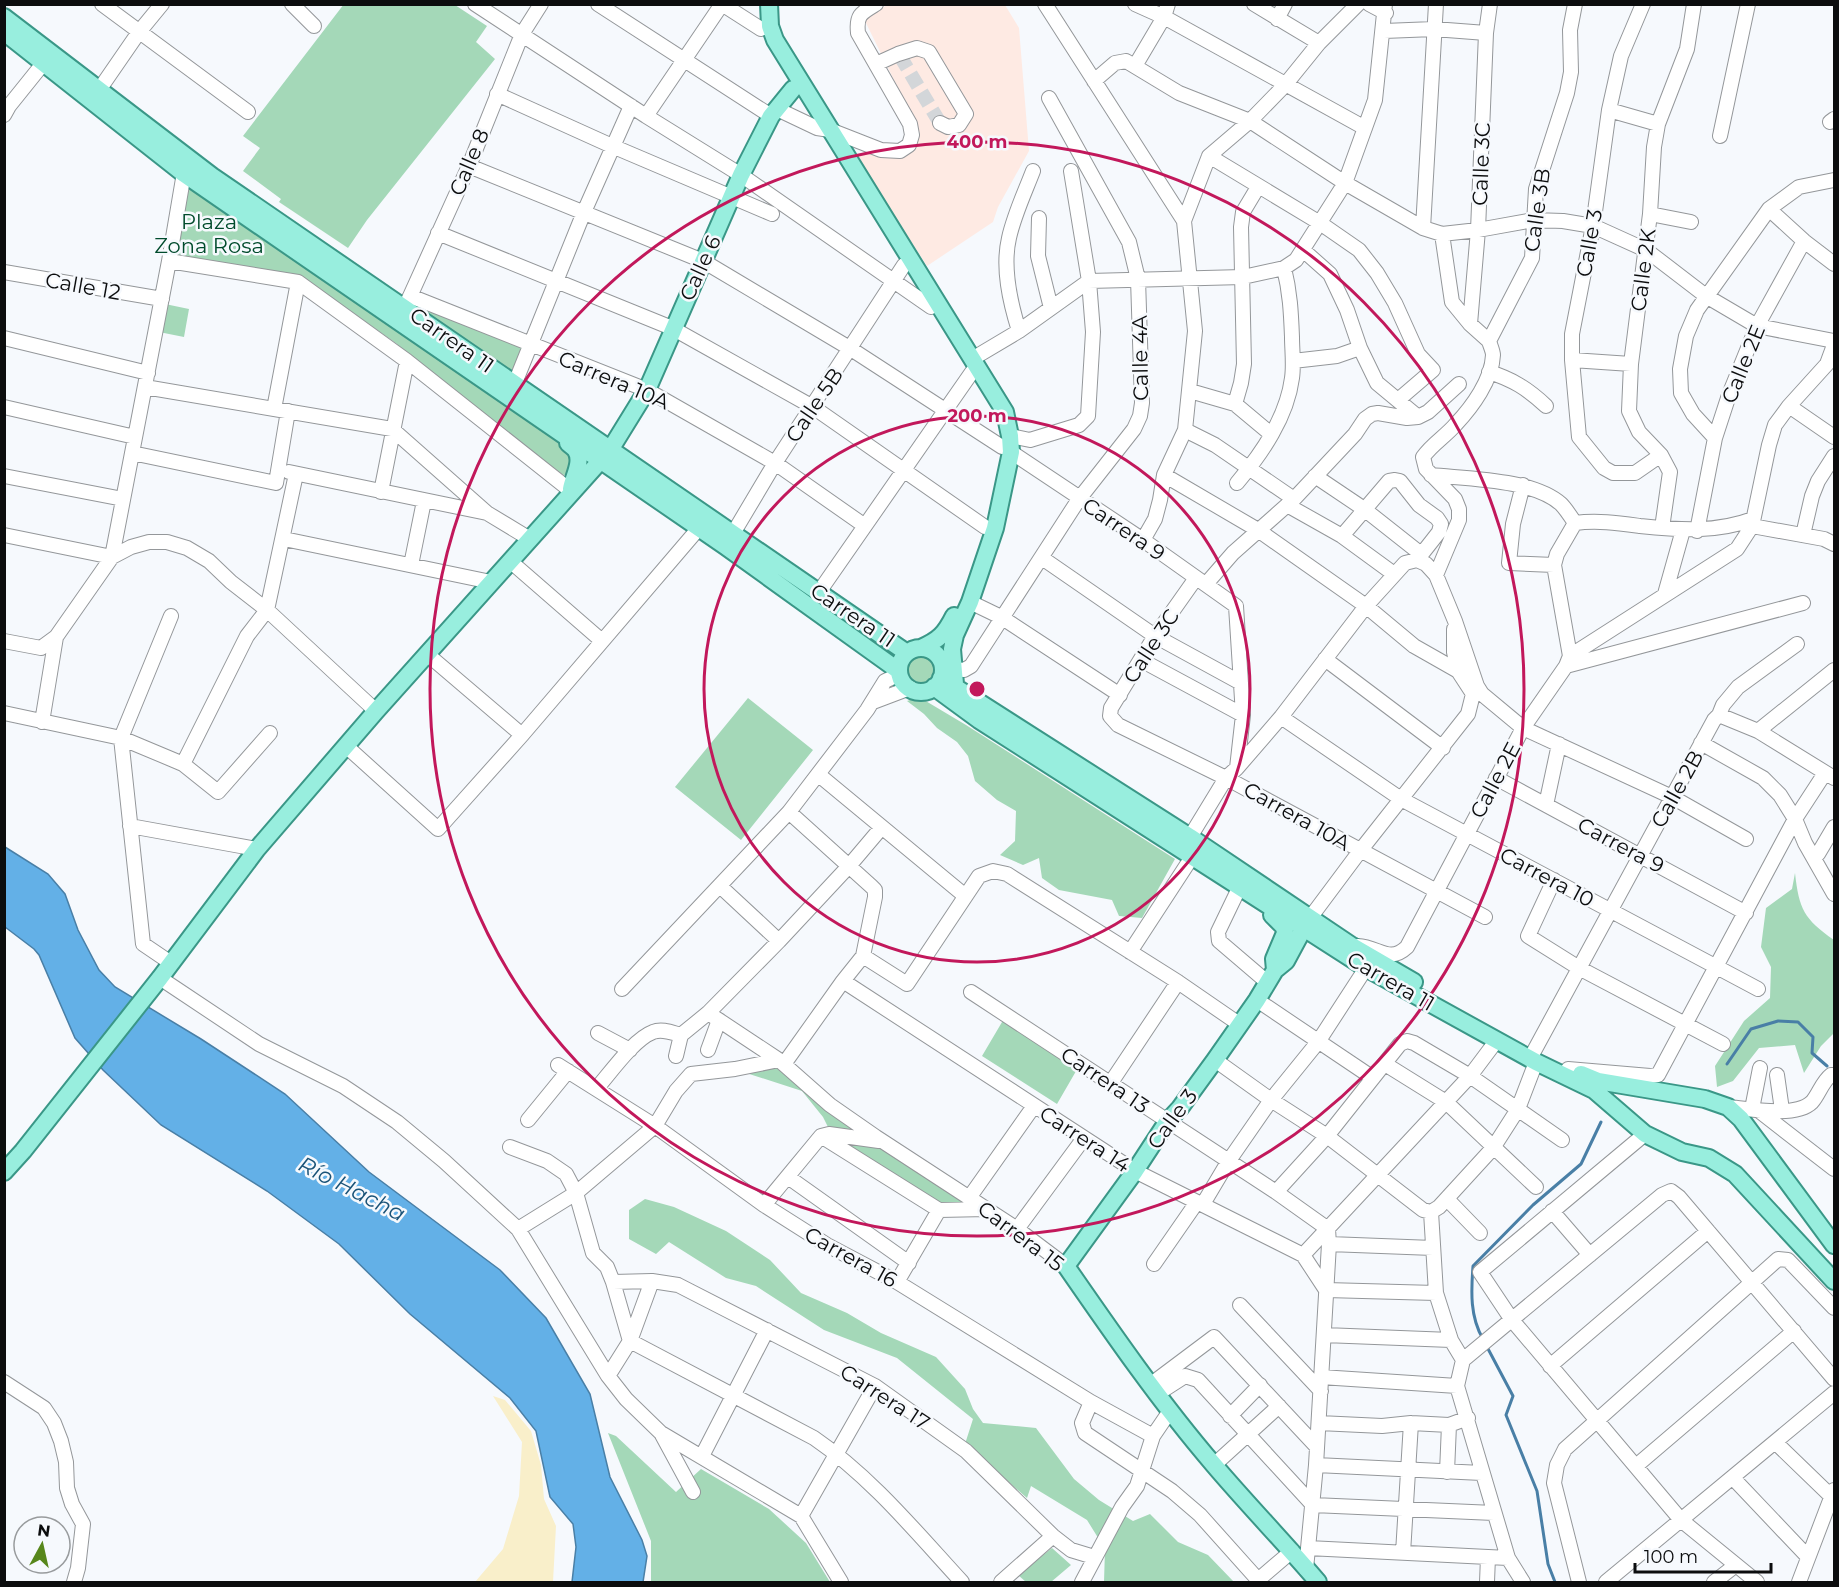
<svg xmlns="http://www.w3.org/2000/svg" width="1839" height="1587" viewBox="0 0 1839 1587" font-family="Montserrat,sans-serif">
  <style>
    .medical { fill: #feeae3 }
    .green { fill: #a4d8b8 }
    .sand { fill: #f9efca }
    .water { fill: #63b0e7; stroke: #497fa6; stroke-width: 1.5 }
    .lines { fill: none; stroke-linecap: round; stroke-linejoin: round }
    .stream { stroke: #497fa6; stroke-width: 3 }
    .minor-tunnel { stroke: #d3d6d9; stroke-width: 14; stroke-dasharray: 14 7; stroke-linecap: butt }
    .minor-casing { stroke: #94979a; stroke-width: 16 }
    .major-casing { stroke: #3a9787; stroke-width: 20 }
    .minor { stroke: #fff; stroke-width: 14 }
    .major { stroke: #98eede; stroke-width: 16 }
    .ring { fill: none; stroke: #c2185b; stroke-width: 3 }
    .labels { text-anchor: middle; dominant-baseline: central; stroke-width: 5; stroke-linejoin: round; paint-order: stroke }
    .street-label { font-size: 21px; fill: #0c0d0e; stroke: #f6f9fd }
    .park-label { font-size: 21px; fill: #004b2c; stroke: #f6f9fd }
    .water-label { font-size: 22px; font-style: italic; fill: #1a5378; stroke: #f6f9fd }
    .centre { fill: #c2185b; stroke: #f6f9fd; stroke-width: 3 }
    .ring-label { font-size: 18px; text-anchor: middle; font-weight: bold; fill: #c2185b; stroke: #f6f9fd; stroke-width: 5; stroke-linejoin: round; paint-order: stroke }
  </style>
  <rect width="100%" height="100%" fill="#f6f9fd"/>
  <path class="medical" d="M887,5H1005L1019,28L1029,151L998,207L993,222L927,266L854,154H883L914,151L920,133L864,19Z"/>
  <path class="green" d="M344,4L455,5L487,26L476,42L495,59L367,220L348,248L279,202L281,199L243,171L260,148L243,136Z
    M189,186L401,329L407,338L572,448L571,470L565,475L556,474L404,355L397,344L308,281L176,255Z
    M165,304L189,309L184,337L159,332Z
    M423,307L525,346L513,373L420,312Z
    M905 670a16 16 0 1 1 32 0a16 16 0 1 1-32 0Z
    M919,697L966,725L1175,859L1142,918L1119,916L1112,900L1059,890L1042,878L1039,858L1023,865L1000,855L1015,841L1016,811L997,800L975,781L968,756L957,742L937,728L924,714L907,701Z
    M748,698L813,750L741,840L675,787Z
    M1795,873C1799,909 1804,919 1834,940V1033L1821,1046L1804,1073L1795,1045L1759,1048L1733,1081L1717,1087L1715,1066L1744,1021L1770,998L1771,967L1761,947L1766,908L1792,889Z
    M1005,1017L1079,1066L1057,1104L982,1056Z
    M779,1063L972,1202L937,1207L834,1139L823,1117L802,1091L743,1072Z
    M645,1199L674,1207L726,1231L770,1260L801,1293L847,1313L881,1333L936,1357L965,1389L973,1409L983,1423L1036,1428L1074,1479L1099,1500L1133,1521L1150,1514L1178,1542L1208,1555L1234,1582H1104L1105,1549L1087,1520L1031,1486L1027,1498L965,1444L973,1419L897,1358L824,1330L756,1286L726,1278L669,1242L656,1254L629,1239V1210Z
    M608,1433L616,1436L676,1492L701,1469L769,1509L806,1543L830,1582H651V1541Z
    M1052,1548L1071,1565L1051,1582H1026L1018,1575Z"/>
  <path class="sand" d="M493,1396L505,1400L531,1431L541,1465L544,1499L556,1526L553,1582H475L503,1549L519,1496L522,1442Z"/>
  <path class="water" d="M5,847L48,874L65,894L78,930L99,970L115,987L201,1039L285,1094L369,1172L500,1270L546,1318L590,1394L610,1477L642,1540L647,1556L643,1582H572L576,1547L573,1524L550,1497L536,1431L510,1398L410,1314L339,1244L267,1191L161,1125L103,1070L75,1038L39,955L34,949L5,927Z"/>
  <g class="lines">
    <path class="stream" d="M1727,1064L1751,1029L1778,1021L1798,1022L1813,1037L1812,1053L1827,1066
      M1483,1339C1470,1317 1471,1292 1473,1266L1533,1205L1581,1164L1601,1122
      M1486,1345L1513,1396L1506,1415L1537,1491L1548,1564L1555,1582"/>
    <path class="minor-tunnel" d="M900,56L940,123"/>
    <defs>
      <path id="minor" d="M102,4L248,112
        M292,4L314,26
        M475,4L646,116L741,175L931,307
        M598,4L771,116
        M1045,4L1184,221L1195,331L1185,430L1164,475L1160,500L1155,519L1143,540
        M1135,4L1164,17L1365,128
        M1254,4L1319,43
        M1369,4L1386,13
        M1643,4L1621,56L1609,110L1593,226L1572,334V360L1579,437L1604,468L1613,473H1635L1661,455
        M1277,19L1285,4
        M1384,31L1434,29L1486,33
        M876,64L898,54L917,48L929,52L966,114L959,125L948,127L940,123
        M1135,66L1164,17L1168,4
        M1094,81L1115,63L1126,61L1179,93L1250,121L1345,183L1423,228L1442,234L1478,230L1533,220L1563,221L1593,226L1646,250L1706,296L1757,326L1834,341
        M99,90L139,32L162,4
        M497,94L612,146L772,214
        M777,109L817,128L830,130L881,150L900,151L909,145L912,135L910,124L858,33C856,15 861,13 876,4
        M1609,110L1658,124
        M4,115L9,106L50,55
        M646,116L722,4L761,29
        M1830,122L1834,119
        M1720,136L1748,4
        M1209,156L1320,223L1359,250L1377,273L1395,303L1418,354L1433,370L1398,400
        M469,166L703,261L851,349L1002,447
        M1769,209L1804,241L1834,264
        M1650,214L1691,222
        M1039,218L1038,256L1051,308
        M1184,221L1209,156L1250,121L1285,85L1319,43L1358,4
        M1423,228L1436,4
        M438,233L672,328L813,407L985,527
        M1442,234L1452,302L1470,324L1489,341
        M1303,250L1330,274L1347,310L1360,348L1377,383L1418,417
        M169,261L298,282L407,361L571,491
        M4,272L162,299
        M410,296L647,390L775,463L865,526
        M407,303L469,166L522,34L541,4
        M1470,324L1478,230L1486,33L1490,4
        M1019,331C1010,302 1002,268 1009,238C1014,215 1025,192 1033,171
        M4,338L148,373
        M972,359L1019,331L1089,281L1243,277L1284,268L1296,260L1345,183L1375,100L1385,4
        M1572,360L1631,364
        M1293,361L1337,356L1360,348
        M1489,372C1512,379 1528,389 1546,406
        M515,383L584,212L631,106
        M145,387L392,429L487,513L530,539
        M1190,391L1235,404L1271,434
        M1235,404L1241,383L1244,364L1241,227L1243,212L1258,187
        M1789,406L1834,437
        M4,407L135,437
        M274,409L298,282
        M1185,430L1215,445L1294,499
        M1010,436L1030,440L1079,425L1088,416L1093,332L1089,281L1071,171
        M1715,438L1693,414L1681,393L1680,369L1686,336L1697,310L1769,209L1799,187L1834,180
        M1011,452L1143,540L1236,606L1243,715L1237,768
        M132,453L276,483L288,411
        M289,472L487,513
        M1164,475L1258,530L1366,606L1414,646L1458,671L1473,694L1468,714L1360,851L1310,918
        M1431,475C1468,479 1533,479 1561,504C1566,509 1571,517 1575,523
        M4,476L123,499
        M1315,476L1364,509L1421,554
        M1237,483C1262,453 1287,417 1292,378C1294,365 1292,350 1292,337C1291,312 1290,292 1284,268
        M1523,485L1513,524L1509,563L1554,565
        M381,492L407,361
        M1287,505L1342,536L1394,574
        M1575,523C1597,520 1618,523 1640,526C1679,530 1716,533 1753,519
        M1752,526L1824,539L1834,544
        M1662,528L1670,472L1661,455L1639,432L1629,411L1631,364L1650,214L1654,147L1658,124L1687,49L1694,4
        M1697,531L1715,438L1729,395L1757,326L1804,241
        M4,535L112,557L131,547L149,542H167L187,548L209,561L231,582L267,610L376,711
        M1803,535L1812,496L1818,481L1834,456
        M284,539L491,582
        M728,542L775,463L904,265
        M1042,558L1155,636L1241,683
        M1417,560L1426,564L1436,575L1455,621L1477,686L1482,694L1523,728L1672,797L1746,839
        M510,561L602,641
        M411,565L424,501
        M1436,575L1459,520V509L1455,499L1426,469L1423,457C1432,444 1446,436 1456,424C1472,407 1492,380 1493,355C1493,351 1490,345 1489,341L1532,258L1536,189L1567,93L1571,72L1570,30L1575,4
        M1196,578L1155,636L1111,708L1110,716L1118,725L1226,778L1485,917
        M1206,584L1233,553L1294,499L1355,434L1365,419L1372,414L1378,413L1407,418L1418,417L1428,412L1459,384
        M819,592L972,372
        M1665,594L1683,530
        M970,602L1001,617L1120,695
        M171,616L121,738L143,944L171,963
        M1454,629V652L1458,671
        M4,641L41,648L56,637L112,557L169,261L185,167
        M427,654L522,735
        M1570,656L1554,565L1557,554L1575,523
        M1325,659L1443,748
        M1141,660L1243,715
        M1566,666L1803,603
        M943,668L964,670L971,666L1079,499L1134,429L1140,416L1142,403L1138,279L1129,242L1049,98
        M873,702L910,688
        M4,713L121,738L183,764L218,792L270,733
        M1719,715L1758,731L1834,778
        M1281,717L1401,799L1758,989
        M42,722L56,637
        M1758,731L1834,670
        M1701,743L1763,778L1780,795L1795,819L1805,843L1834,894
        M346,746L438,829L522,735L699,528
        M183,764L247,636L267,610L296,474
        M819,775L964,895
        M1496,778L1746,913
        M1546,805L1559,744
        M130,826L257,849
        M1190,837L1226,778L1237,768L1281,717L1366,606L1405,563L1417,560L1439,532L1441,524L1437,518L1419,505L1400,481L1395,480L1389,481L1342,536
        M1818,854L1834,827
        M1243,880L1218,932L1219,941L1267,982
        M1554,880L1528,936L1579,968L1723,1044
        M721,887L779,941
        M1358,946C1379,947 1389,964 1407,947L1523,728L1566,666L1570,656L1737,549L1752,526L1769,445L1775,425L1789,406L1827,364L1834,345
        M1130,952L1192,857
        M863,956L907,984L979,876L993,871L1007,874L1178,982L1239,1024
        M160,978L259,1044L343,1086L397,1122L444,1161L518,1229L608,1376L626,1399L661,1433L801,1516L841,1582
        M843,981L1135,1171L1303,1255L1326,1290L1436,1293
        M622,989L789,812L867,710L885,681L900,674
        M971,992L1276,1192L1328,1229L1329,1244L1316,1465L1306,1569
        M1257,1000L1373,1078
        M708,1013L779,1060L830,1105L876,1137L1017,1229L1066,1266
        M598,1033L630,1050
        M708,1050L719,1020
        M1533,1053L1714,720L1719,715L1723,705L1738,687L1797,644
        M676,1056L681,1035L708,1013L779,941L849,866L882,827
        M1215,1060L1271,1100L1327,1136L1423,1210L1431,1212
        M784,1064L843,981L863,956L875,897V890L871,886L789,812
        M1385,1064L1446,1102L1536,1187
        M558,1065L655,1126L764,1205L827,1245L897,1282L1091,1402L1153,1436
        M1568,1069L1650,1076L1658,1075L1795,819L1825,773
        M1777,1075L1782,1110
        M1110,1084L1178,982
        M597,1088C611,1072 634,1039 653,1032C662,1028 673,1033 681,1035
        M1728,1107C1749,1109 1796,1118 1812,1102C1819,1094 1822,1082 1831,1075H1834
        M1752,1109L1760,1068
        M1758,1110L1834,1169
        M528,1120L568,1071
        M1645,1134L1480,1272L1512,1320L1681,1520L1757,1582
        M821,1136L939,1210L987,1209
        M510,1147L547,1161L566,1174L576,1193L593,1253L607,1267L613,1282L630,1341L814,1438C871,1477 916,1532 962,1582
        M788,1177L909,1263
        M1276,1192L1327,1136L1400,1044L1407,1041L1414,1043L1470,1076L1562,1140
        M969,1198L1034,1106
        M1447,1199L1480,1233
        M1203,1204L1228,1162L1271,1100L1318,1042L1366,968
        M764,1205L821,1136L829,1134L879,1141
        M1552,1211L1590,1255
        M1431,1212L1436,1293L1451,1340L1463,1360L1457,1386L1508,1558L1523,1582
        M1431,1212L1439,1207L1493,1148L1518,1109L1536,1062
        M518,1229L576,1193L655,1126L676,1091L691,1074L735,1069L779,1060
        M1017,1229L1084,1138
        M1329,1244L1433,1248
        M1303,1255L1470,1076L1497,1040
        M1154,1264L1197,1202
        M613,1282L652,1281L678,1285L875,1386L966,1451L1053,1536L1071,1550L1094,1557
        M897,1282L939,1210
        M1240,1305L1321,1391
        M1324,1335L1451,1340
        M1463,1360L1662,1195L1671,1191L1679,1197L1834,1379
        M1550,1366L1708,1231
        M608,1376L630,1341L652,1281
        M1321,1377L1457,1386
        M4,1382L44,1408L54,1423L61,1441L66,1462L67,1488L72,1504L83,1524L78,1568L74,1582
        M1150,1385L1214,1337L1317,1447
        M1157,1394L1185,1376L1198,1380L1313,1505L1494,1513
        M1091,1402L1082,1423L1085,1433L1172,1491L1200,1515L1260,1582
        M1230,1416L1260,1385
        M1319,1423L1382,1426L1411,1423L1449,1425L1468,1418
        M661,1433L693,1492
        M1775,1442L1834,1499
        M702,1456L767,1330
        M1214,1465L1279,1406
        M1316,1465L1482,1473
        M1636,1466L1794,1331
        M1447,1472L1449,1425
        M1733,1478L1808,1557
        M801,1516L875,1386
        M1308,1548L1508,1558
        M1403,1553L1411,1423
        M1258,1580L1292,1551
        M1001,1582L1053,1536
        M1082,1582L1122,1507L1137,1486L1153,1436L1170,1411
        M1487,1582L1488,1557
        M1579,1582L1554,1483L1557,1465L1565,1449L1778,1259L1788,1260L1834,1308
        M1606,1582L1834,1393
        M1714,1582L1736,1565
        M1799,1582L1834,1490"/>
      <path id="major" d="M769,4L770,26L775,40L1005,412L1010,436L1011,452L995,528L970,602L955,635L952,649L955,684
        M4,17L212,176L907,653
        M4,32L184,174L725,546L899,671
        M568,443C570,445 573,447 575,449C584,461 573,477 571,489
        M921,648C939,640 945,634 954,616
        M899 670a22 22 0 1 1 44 0a22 22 0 1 1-44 0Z
        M941,678L1190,837L1352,946L1414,982
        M934,687L979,720L1366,968L1536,1062L1594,1090L1645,1134L1682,1152L1709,1158L1735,1174L1834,1281
        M1272,915L1284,927L1285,933L1274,959L1275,970
        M1307,922L1286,961L1275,970L1257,1000L1215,1060L1180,1108L1167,1122L1135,1171L1066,1266C1113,1334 1160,1402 1214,1465C1248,1505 1284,1542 1318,1582
        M1581,1074L1598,1081L1705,1099L1728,1107L1741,1119L1834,1245
        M4,1172L23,1151L160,978L257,849L376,711L610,450L647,390L741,175L771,116L793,89"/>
    </defs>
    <use href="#minor" class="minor-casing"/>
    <use href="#major" class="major-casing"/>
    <use href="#minor" class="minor"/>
    <use href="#major" class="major"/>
  </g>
  <g class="ring">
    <circle cx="977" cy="689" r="273"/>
    <circle cx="977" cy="689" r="547"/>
  </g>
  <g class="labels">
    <g class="street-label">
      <text transform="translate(469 162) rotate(-67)">Calle 8</text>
      <text transform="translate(1481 164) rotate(-88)">Calle 3C</text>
      <text transform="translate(1537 210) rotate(-82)">Calle 3B</text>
      <text transform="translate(1589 243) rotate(-80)">Calle 3</text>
      <text transform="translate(700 268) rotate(-65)">Calle 6</text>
      <text transform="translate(1643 270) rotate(-83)">Calle 2K</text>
      <text transform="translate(83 286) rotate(10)">Calle 12</text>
      <text transform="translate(452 340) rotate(35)">Carrera 11</text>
      <text transform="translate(1140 358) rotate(-91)">Calle 4A</text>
      <text transform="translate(1743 364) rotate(-68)">Calle 2E</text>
      <text transform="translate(614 380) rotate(23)">Carrera 10A</text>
      <text transform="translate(814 405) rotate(-56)">Calle 5B</text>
      <text transform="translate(1124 529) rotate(34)">Carrera 9</text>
      <text transform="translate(853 615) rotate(34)">Carrera 11</text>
      <text transform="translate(1151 646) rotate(-57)">Calle 3C</text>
      <text transform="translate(1495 780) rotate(-62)">Calle 2E</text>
      <text transform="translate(1677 789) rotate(-61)">Calle 2B</text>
      <text transform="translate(1297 816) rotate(29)">Carrera 10A</text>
      <text transform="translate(1621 845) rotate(28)">Carrera 9</text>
      <text transform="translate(1547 877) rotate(28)">Carrera 10</text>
      <text transform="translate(1391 981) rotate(30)">Carrera 11</text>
      <text transform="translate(1105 1080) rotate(34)">Carrera 13</text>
      <text transform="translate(1172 1119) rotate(-54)">Calle 3</text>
      <text transform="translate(1085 1139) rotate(33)">Carrera 14</text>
      <text transform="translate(1021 1236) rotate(37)">Carrera 15</text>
      <text transform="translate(851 1257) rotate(29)">Carrera 16</text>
      <text transform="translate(885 1397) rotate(33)">Carrera 17</text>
    </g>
    <g class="park-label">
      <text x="209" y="221">Plaza<tspan x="209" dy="24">Zona Rosa</tspan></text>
    </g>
    <g class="water-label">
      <text transform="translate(352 1189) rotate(27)">Río Hacha</text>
    </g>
  </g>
  <circle cx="977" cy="689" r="9" class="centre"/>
  <g class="ring-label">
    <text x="977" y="148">400 m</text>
    <text x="977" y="422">200 m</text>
  </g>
  <rect width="1839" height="1587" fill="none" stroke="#0c0d0e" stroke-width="12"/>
  <g transform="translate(42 1545) rotate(8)"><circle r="28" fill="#f6f9fd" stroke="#989b9d" stroke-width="1.5"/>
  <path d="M0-4.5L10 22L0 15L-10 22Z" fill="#57871b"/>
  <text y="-9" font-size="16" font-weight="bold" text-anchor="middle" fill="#0c0d0e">N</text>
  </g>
  <path d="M1635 1563v9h136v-9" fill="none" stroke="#0c0d0e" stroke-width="3"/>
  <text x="1644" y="1563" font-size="18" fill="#0c0d0e" stroke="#f6f9fd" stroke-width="4.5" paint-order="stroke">100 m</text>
</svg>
